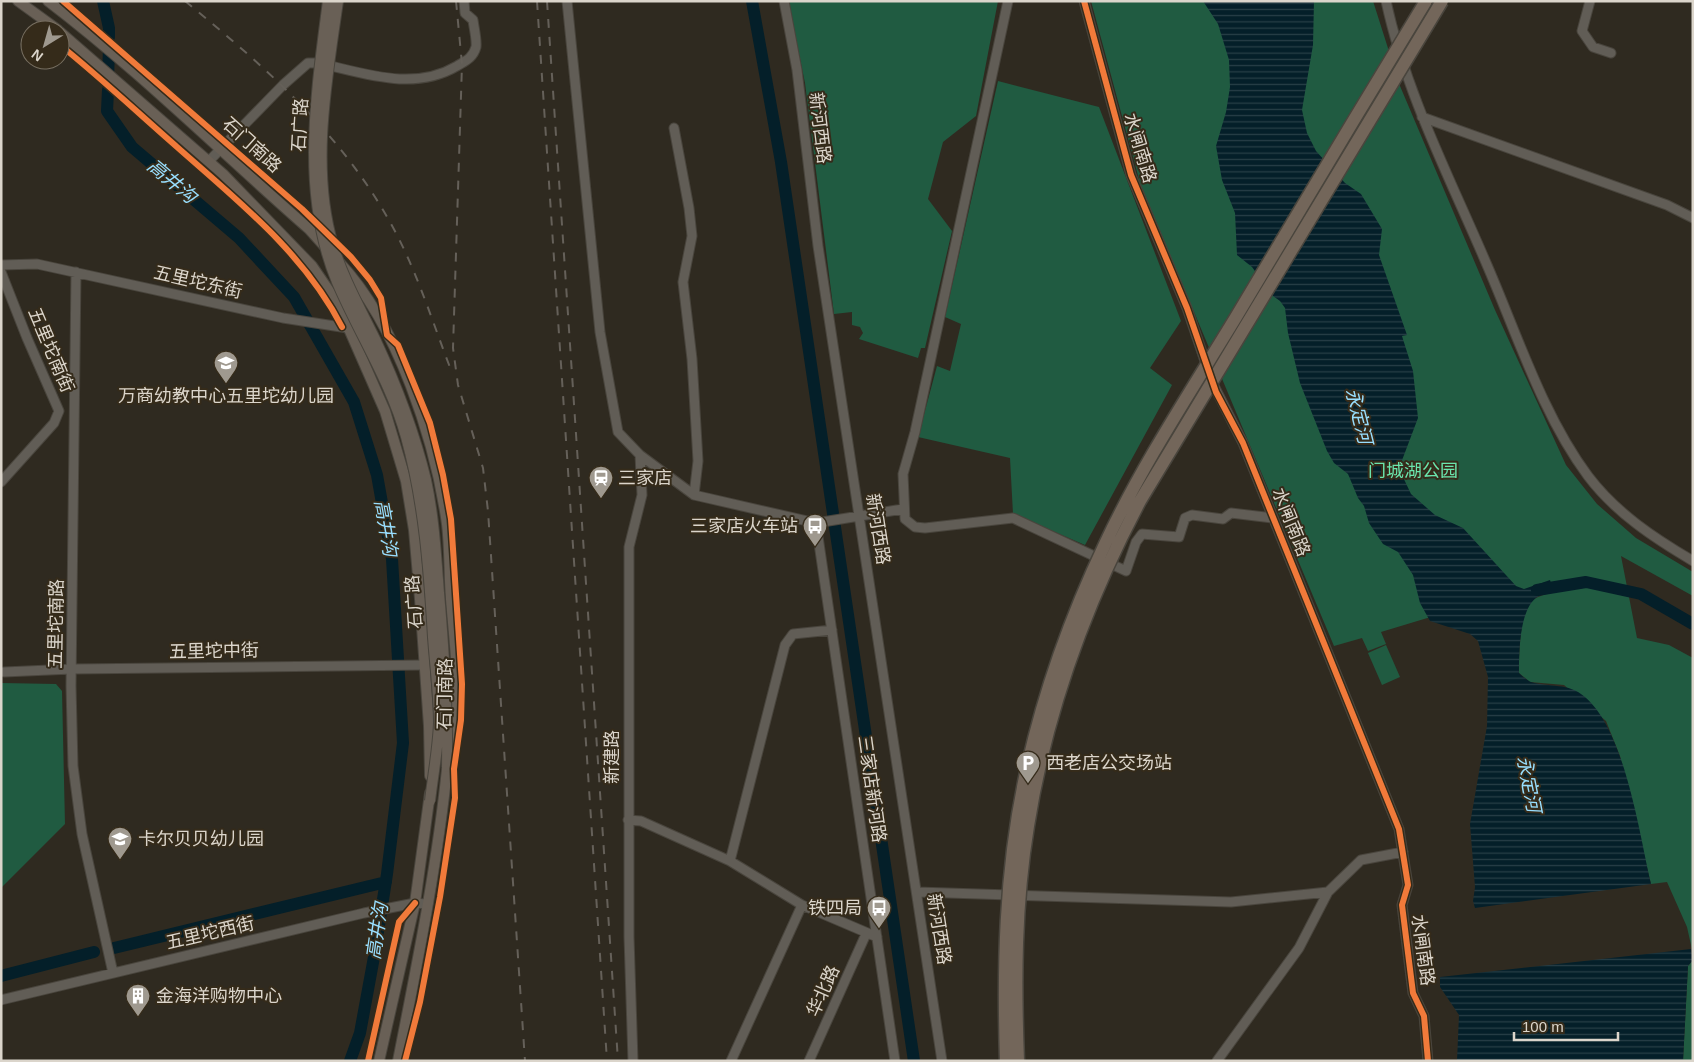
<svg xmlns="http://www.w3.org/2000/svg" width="1694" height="1062" viewBox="0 0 1694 1062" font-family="Arial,'Noto Sans SC',sans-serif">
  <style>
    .green { fill: #205b41 }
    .water { fill: url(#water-rules) }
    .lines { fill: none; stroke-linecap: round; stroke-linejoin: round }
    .river { stroke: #041f29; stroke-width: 12 }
    .minor-casing { stroke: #49453d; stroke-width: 11 }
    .major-casing { stroke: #49453d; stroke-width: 12 }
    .minor { stroke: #615d56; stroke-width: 9 }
    .major { stroke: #696056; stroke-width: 10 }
    .rail { stroke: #656059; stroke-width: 2; stroke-dasharray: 9 9; stroke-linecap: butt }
    .major-bridge-casing { stroke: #49453d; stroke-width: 12; stroke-linecap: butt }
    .highway-bridge-casing { stroke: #49453d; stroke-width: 15; stroke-linecap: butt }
    .major-bridge { stroke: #696056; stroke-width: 10 }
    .highway-bridge { stroke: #73665a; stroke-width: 12 }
    .cycleway-casing { stroke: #352b1a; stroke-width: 9 }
    .cycleway { stroke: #f17a3a; stroke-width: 6 }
    .labels { text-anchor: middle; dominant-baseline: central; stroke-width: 4; stroke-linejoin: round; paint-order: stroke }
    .street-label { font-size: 18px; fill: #dbd5cb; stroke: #352b1a }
    .poi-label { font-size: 18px; fill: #dbd5cb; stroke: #352b1a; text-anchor: start }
    .park-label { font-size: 18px; fill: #6ae5ad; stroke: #352b1a }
    .water-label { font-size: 19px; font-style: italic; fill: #98defe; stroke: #352b1a }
  </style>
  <defs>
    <pattern id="water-rules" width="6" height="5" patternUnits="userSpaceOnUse" patternTransform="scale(1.25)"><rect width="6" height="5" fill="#041f29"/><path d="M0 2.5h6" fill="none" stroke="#283f47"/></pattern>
  </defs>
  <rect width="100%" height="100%" fill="#2f2a20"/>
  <path class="green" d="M788,1H998L976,116L943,142L928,199L952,231L925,348H921L918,358L859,339L863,333L860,327L852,325V312L834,314L805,83Z
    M1091,1H1373L1400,86L1495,310L1566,465L1597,504L1636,538L1693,572V596L1621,556L1637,638L1669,645L1693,658V954L1687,927L1667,882L1651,884L1620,756L1606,721L1564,685L1530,682L1519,673C1519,657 1520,621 1527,606C1532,598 1542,595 1551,593H1510L1381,632L1386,644L1368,651L1362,638L1334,646L1140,183Z
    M998,81L1099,107L1181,321L1150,368L1172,385L1085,545L1013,514L1010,458L918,437L937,366L950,371L961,324L945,317Z
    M1386,645L1400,677L1382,685L1368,653Z
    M1,683L56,684L62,691L65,824L1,888Z
    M1693,960V1061H1683L1688,966Z"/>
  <path class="water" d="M1203,1H1314L1313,45L1302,110L1307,133L1316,151L1345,183L1361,194L1382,229L1379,255L1407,335L1402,336L1413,371L1418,418L1401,463L1402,475L1411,494L1435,515L1463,528L1516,586L1524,589L1550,580L1554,592C1549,593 1543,594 1539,596C1519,606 1519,654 1519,673C1522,676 1527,680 1531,682C1550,688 1568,682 1585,697C1625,731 1639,832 1651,884L1475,908L1473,901L1475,887L1470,824L1487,726L1488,677L1478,641L1470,634L1430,621L1420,603L1413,575L1398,552L1383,544L1369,523L1364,506L1358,498L1348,474L1334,463L1327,451L1300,383L1288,333L1285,308L1280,301L1273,296L1252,267L1237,255L1235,213L1222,180L1216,146L1226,112L1230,87L1229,60L1218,24Z
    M1691,949L1693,960L1688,966L1683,1061H1457L1459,1015L1440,987V977Z"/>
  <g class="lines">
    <path class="river" d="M103,1L109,28V37
      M752,1L781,162L914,1061
      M108,82L109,45
      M108,90L107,111L132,147L239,238L294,297L354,402L377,475L392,559L403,743L387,874L374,957L360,1033L350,1061
      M1537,590L1586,582L1641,594L1693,624
      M114,948L386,882
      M1,976L94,952"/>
    <defs>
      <path id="minor" d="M567,1L600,332L618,432L640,455L694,495L816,523
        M784,1L797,70L818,246L942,1061
        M1008,1L915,432L903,474L905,519L915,527L925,528L1013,518L1126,571L1136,542L1142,534L1179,537L1185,518L1192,515L1223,519L1231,513L1273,518
        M1084,1L1131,175L1187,308L1207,367
        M1386,1C1406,94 1450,178 1487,265C1517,334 1543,416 1588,476C1616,513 1654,538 1693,561
        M1590,1L1582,31L1593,47L1611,53
        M1422,117L1667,205L1693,218
        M674,128L689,208L692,236L683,282L692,359L698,461L694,495
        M209,161L283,85L308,63H318C364,73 413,92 457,66C465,61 473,58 476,47C477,40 474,28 473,20L465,13L464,1
        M1,265L37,264L283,318L354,329
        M1,272L27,338L59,411L54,423L1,482
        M76,272L71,686L73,766L82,834L113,973
        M1211,380L1243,443L1399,829L1408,885L1402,905L1413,993L1424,1016L1428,1061
        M816,523L895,1061
        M816,523L903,509
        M4,672L72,669L424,665
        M628,820L641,821L730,861L802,905L877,937
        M730,861L785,645L793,634L832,630
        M917,892L1231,902L1328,892L1361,860L1403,852
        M1,1000L364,913L415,903L426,904
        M633,1061L629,937V547L642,495L640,455
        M731,1061L802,905
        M809,1061L866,934
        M1217,1061L1299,948L1328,892"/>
      <path id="major" d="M18,1L58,30
        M48,1C140,71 222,153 309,229L327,249
        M60,32L223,174L312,266L338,304L385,411L406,481L414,530L420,599L429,726L430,776
        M339,262C398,325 435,440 447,524C450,549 449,574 451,599C454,639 460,680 456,720C454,736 449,753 447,769C437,867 417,964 398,1061
        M379,1061L415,903L430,793"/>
    </defs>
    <use href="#minor" class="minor-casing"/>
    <use href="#major" class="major-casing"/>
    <use href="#minor" class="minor"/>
    <use href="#major" class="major"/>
    <path class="rail" d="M185,1C269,70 349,140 399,239C420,281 434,326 451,370
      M456,1L462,64L453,348L458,385L483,468L488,511L525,1061
      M537,1L607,1061
      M547,1L618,1061"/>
    <defs>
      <path id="major-bridge" d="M328,1C316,94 300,193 337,282C359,334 391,382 406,437C424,502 429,569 433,637C435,665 439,695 439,723C438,749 433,775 430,801
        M338,1C327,79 310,167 333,245C343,278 360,308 375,339C396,384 414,431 426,480C434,517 436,555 439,593C444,651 448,708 447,767"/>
      <path id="highway-bridge" d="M1006,1061C1003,967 1005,874 1024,782C1041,700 1069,620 1105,544C1142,465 1191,391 1236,317C1299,211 1362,106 1426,1
        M1018,1061C1015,982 1015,904 1028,826C1046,712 1086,603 1140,501L1442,1"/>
    </defs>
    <use href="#major-bridge" class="major-bridge-casing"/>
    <use href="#highway-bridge" class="highway-bridge-casing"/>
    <use href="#major-bridge" class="major-bridge"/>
    <use href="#highway-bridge" class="highway-bridge"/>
    <defs>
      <path id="cycleway" d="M63,1L302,209L351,257L370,280L381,298L387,335L398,345L430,423L443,475L451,519L462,684L461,720L454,769L455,798L440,897L420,1002L405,1061
        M1084,1L1131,175L1187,308L1216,392L1243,443L1399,829L1408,885L1402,905L1413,993L1424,1016L1428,1061
        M60,45C100,77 138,113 177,147C238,201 304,253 342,327
        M368,1061L399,922L415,903"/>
    </defs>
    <use href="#cycleway" class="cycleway-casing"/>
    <use href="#cycleway" class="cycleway"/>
  </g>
  <defs>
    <symbol id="school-pin" viewBox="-11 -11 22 30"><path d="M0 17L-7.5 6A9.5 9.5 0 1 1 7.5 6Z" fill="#9f998f" stroke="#352b1a"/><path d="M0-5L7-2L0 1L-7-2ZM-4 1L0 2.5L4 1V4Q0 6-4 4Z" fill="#fff"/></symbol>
    <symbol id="station-pin" viewBox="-11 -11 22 30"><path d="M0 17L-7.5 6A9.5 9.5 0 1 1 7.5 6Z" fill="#9f998f" stroke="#352b1a"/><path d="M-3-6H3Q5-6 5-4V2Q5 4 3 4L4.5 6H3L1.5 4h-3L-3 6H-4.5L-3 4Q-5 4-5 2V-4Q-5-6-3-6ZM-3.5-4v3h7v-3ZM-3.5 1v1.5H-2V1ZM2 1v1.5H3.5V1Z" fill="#fff"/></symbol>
    <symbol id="bus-pin" viewBox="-11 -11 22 30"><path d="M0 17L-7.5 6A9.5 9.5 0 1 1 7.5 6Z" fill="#9f998f" stroke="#352b1a"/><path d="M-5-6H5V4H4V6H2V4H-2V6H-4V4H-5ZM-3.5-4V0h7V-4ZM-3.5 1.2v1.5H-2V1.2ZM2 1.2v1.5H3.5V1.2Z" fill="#fff"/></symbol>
    <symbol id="parking-pin" viewBox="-11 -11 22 30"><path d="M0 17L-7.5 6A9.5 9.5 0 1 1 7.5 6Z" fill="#9f998f" stroke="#352b1a"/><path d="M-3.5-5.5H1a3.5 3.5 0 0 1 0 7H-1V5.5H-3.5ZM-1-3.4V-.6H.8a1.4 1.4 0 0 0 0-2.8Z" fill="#fff"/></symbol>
    <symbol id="building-pin" viewBox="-11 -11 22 30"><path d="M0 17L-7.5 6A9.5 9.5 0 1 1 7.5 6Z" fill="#9f998f" stroke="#352b1a"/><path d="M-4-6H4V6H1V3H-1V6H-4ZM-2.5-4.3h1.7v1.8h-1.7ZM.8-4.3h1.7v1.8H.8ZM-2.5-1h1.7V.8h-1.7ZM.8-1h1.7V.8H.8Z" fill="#fff"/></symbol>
  </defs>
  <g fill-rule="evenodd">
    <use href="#school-pin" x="212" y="349" width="28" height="38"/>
    <use href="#station-pin" x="587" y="464" width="28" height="38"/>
    <use href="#bus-pin" x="801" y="512" width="28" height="38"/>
    <use href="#parking-pin" x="1014" y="749" width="28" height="38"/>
    <use href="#school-pin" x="106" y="825" width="28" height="38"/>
    <use href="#bus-pin" x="865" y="894" width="28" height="38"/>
    <use href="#building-pin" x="124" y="982" width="28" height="38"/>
  </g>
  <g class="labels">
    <g class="street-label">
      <text transform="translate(300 125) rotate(-87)">石广路</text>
      <text transform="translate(820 128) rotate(83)">新河西路</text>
      <text transform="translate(252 145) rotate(42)">石门南路</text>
      <text transform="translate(1140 148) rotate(73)">水闸南路</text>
      <text transform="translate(198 282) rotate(13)">五里坨东街</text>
      <text transform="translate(51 350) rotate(67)">五里坨南街</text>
      <text transform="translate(1291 522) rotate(68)">水闸南路</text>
      <text transform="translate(878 529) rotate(81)">新河西路</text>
      <text transform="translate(414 602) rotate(-94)">石广路</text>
      <text transform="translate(56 624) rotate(-89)">五里坨南路</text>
      <text transform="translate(214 651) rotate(-1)">五里坨中街</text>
      <text transform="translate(445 694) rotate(-89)">石门南路</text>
      <text transform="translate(612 757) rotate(-90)">新建路</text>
      <text transform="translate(872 789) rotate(82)">三家店新河路</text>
      <text transform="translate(939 929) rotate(81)">新河西路</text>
      <text transform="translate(210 933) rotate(-13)">五里坨西街</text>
      <text transform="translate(1423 950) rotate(82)">水闸南路</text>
      <text transform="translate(823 991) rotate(-66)">华北路</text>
    </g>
    <g class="poi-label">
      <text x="226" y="396" text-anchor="middle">万商幼教中心五里坨幼儿园</text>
      <text x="618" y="478">三家店</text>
      <text x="798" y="526" text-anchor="end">三家店火车站</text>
      <text x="1046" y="763">西老店公交场站</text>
      <text x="138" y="839">卡尔贝贝幼儿园</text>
      <text x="862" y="908" text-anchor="end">铁四局</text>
      <text x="156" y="996">金海洋购物中心</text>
    </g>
    <g class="park-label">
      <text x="1413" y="471">门城湖公园</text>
    </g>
    <g class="water-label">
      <text transform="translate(172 181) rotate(40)">高井沟</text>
      <text transform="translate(1359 416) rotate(76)">永定河</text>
      <text transform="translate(386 528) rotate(80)">高井沟</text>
      <text transform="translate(1529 784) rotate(79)">永定河</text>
      <text transform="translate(377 931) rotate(-82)">高井沟</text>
    </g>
  </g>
  <rect width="1694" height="1062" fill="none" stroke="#dbd5cb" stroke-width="5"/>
  <g transform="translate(45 45) rotate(217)"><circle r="24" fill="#352b1a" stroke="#776f61"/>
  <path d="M0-4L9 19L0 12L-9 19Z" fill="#9f998f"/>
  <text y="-8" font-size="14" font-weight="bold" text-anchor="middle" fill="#dbd5cb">N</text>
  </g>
  <path d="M1514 1032v8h104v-8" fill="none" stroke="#dbd5cb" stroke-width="2.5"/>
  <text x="1522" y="1032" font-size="15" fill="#dbd5cb" stroke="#352b1a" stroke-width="4" paint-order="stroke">100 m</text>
</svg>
